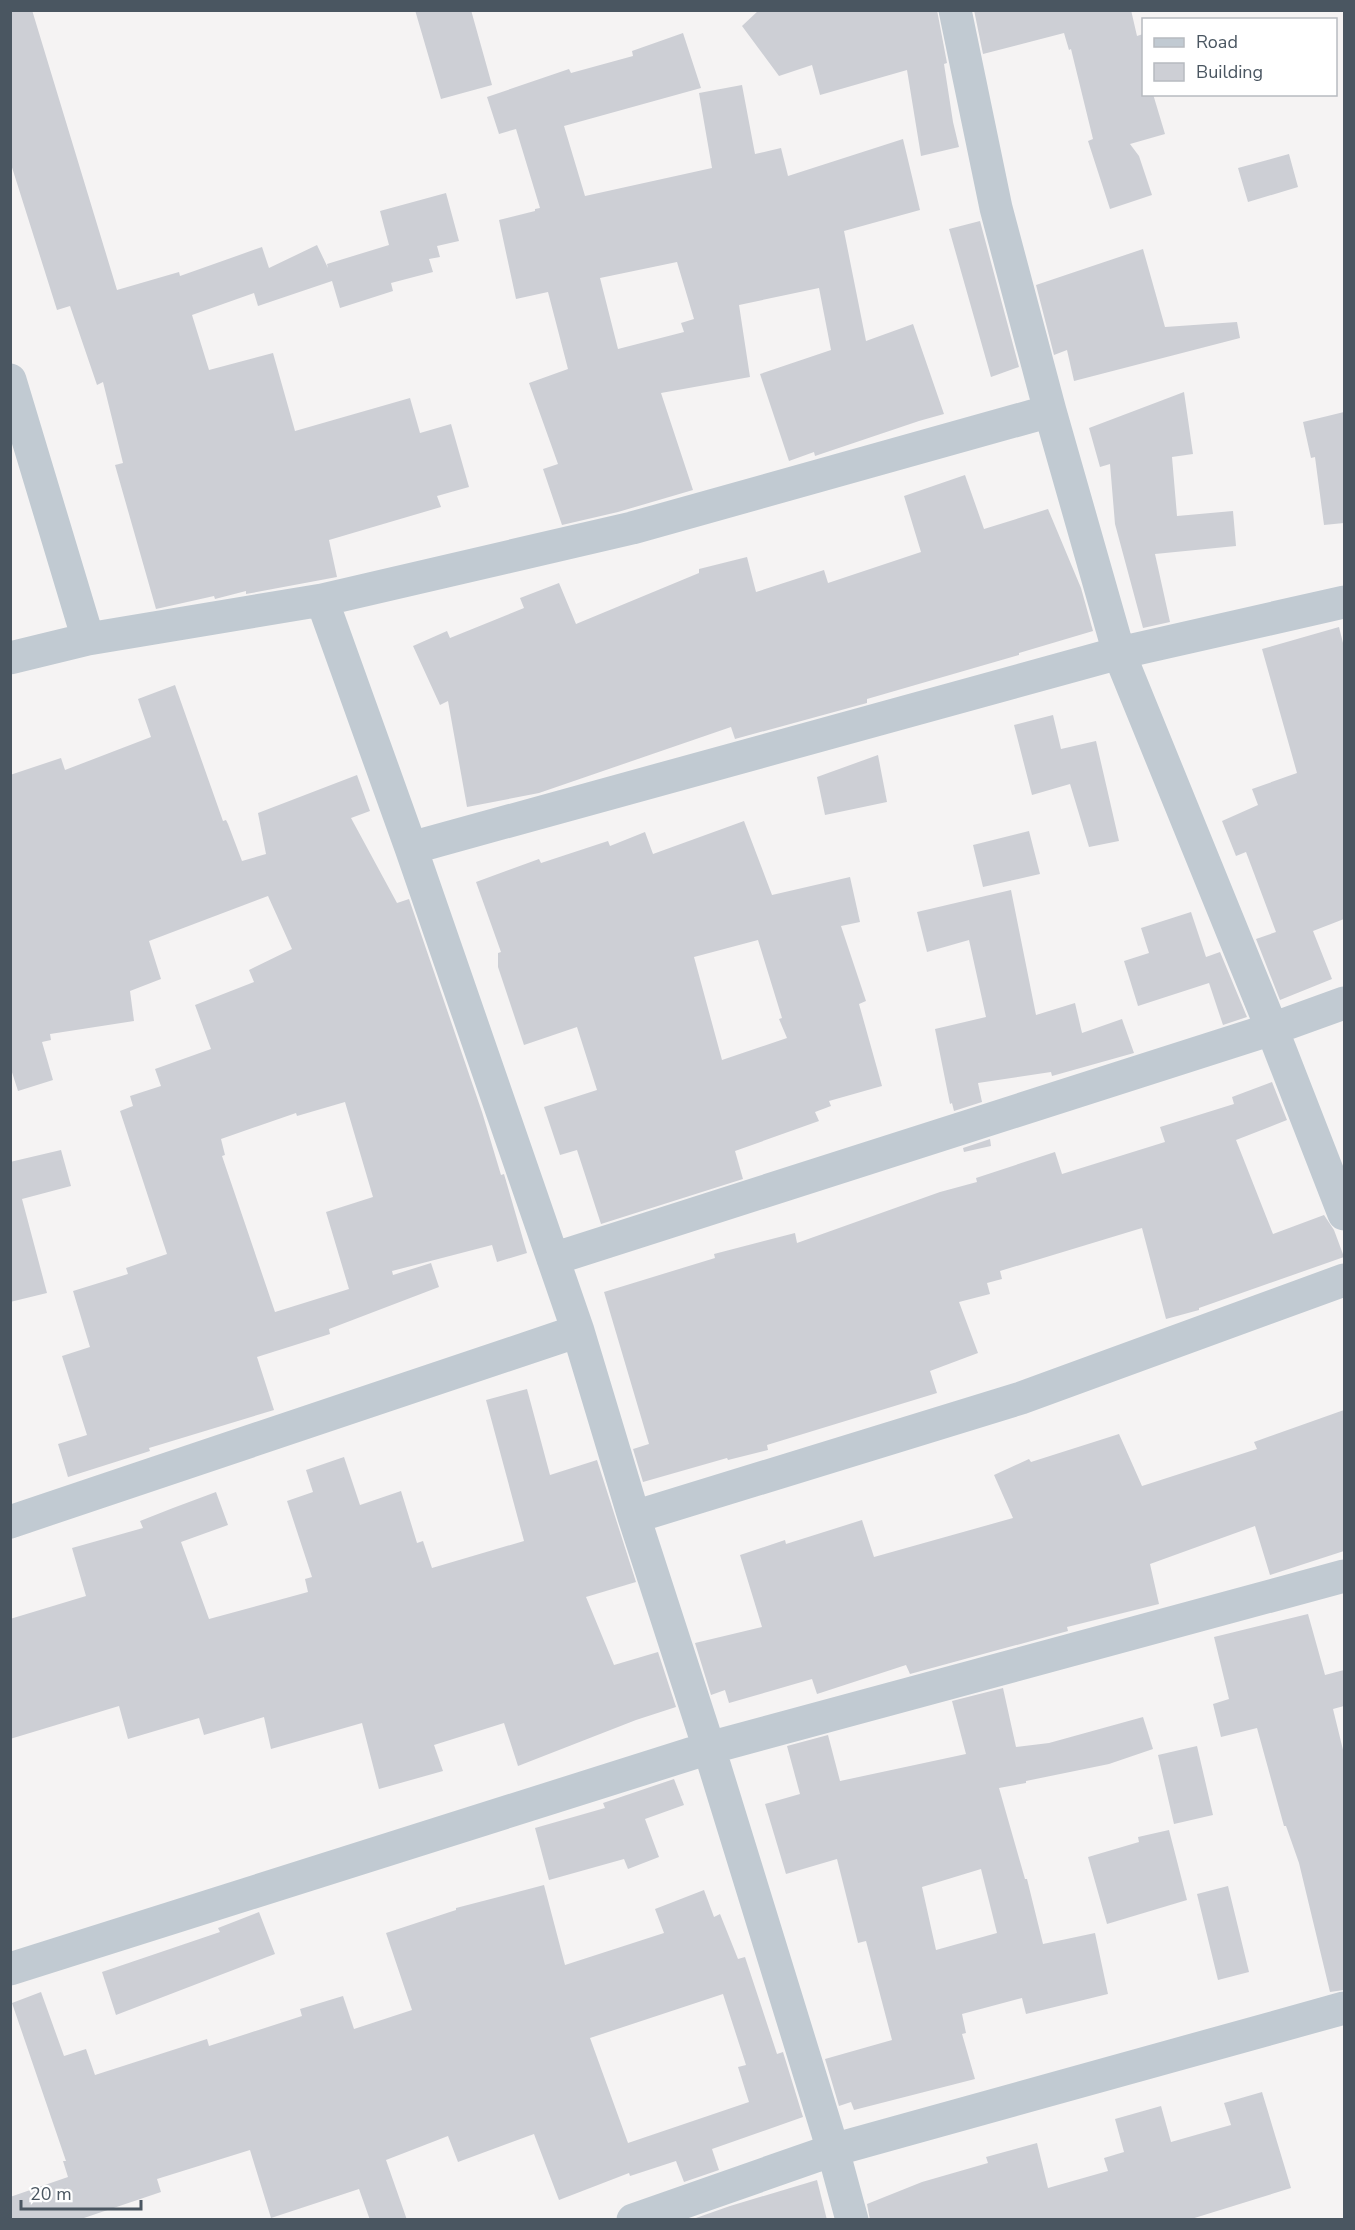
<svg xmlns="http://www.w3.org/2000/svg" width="1355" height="2230" viewBox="0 0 1355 2230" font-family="'Nunito Sans',sans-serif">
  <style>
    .building { fill: #cdcfd5; fill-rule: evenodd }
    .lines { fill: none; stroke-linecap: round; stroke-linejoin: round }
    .minor { stroke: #c1cad2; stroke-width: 33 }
  </style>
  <rect width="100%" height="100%" fill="#f5f3f3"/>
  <path class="building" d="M10,10H32L117,290L179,272L180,276L262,247L269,268L317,245L328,268L327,264L389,245L380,211L446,193L459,241L437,246L440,257L429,259L433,272L391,283L393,291L340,308L332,281L258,306L254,293L192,315L209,370L273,353L295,431L410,398L420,433L451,424L469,487L437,496L441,507L329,540L337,577L246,594V591L215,599L214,596L156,609L115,465L123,463L103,382L97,385L70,306L57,310L10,161Z
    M415,10H471L492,85L441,99Z
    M759,10H937L947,63L944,64L953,122L959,147L921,156L907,70L820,95L812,65L779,76L742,26Z
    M974,10H1131L1137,36L1143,34V94H1153L1165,134L1130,144L1139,156L1152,195L1110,209L1088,141L1093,139L1071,49L1069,50L1064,33L983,54Z
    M683,33L701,88L564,126L585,196L712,168L699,93L742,85L755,154L781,148L788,176L903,139L920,210L844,231L866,341L913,324L944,414L919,421L815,456L814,452L789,461L760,374L831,350L819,288L739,305L750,377L661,393L693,490L618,512L562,525L543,469L558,464L529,383L568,369L548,292L516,299L499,220L535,211V209L540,208L516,129L499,134L487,97L569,69L571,73L633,56L632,51ZM677,262L694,319L681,323L684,332L618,349L600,278Z
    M1289,154L1298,187L1248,202L1238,168Z
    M980,221L1019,367L991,377L949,229Z
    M1143,249L1165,327L1237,322L1240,338L1074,381L1067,350L1054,355L1036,285Z
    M1184,392L1193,454L1172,457L1177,516L1233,511L1236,546L1155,554L1170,622L1143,628L1115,524L1110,464L1100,467L1089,428Z
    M1344,412V523L1324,525L1315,457L1311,458L1303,422Z
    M965,475L984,529L1048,509L1081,588L1093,631L1019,653V655L867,699V703L735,739L731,727L539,793L467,807L448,701L440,705L413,646L447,631L450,638L524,608L520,598L559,583L576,624L699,573V569L747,557L756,592L824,570L828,583L921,552L904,496Z
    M1339,627L1344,647V919L1313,931L1332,979L1280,1000L1256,939L1276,932L1246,852L1236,856L1222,821L1258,805L1252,789L1297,773L1262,649Z
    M175,685L223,821L226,820L228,824L242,861L266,854L258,813L357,775L370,811L351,818L397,903L409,899L482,1112L501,1175L504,1174L527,1253L497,1262L492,1245L392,1271L393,1275L431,1263L439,1287L329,1329L330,1334L257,1357L274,1410L149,1448L150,1451L68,1477L58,1444L87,1435L62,1356L90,1347L73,1291L128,1274L126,1268L167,1254L120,1111L133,1106L130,1096L161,1086L155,1069L211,1049L195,1005L254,982L249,970L292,949L268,896L149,941L161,979L130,991L134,1021L50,1034L51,1040L42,1042L53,1080L18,1091L10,1066V775L61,758L65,770L151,737L138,699ZM345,1102L373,1197L326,1212L349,1289L275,1312L222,1156L225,1155L221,1139L296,1113L297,1116Z
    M1053,715L1061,749L1096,741L1119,841L1089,847L1070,784L1032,795L1014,725Z
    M878,755L887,802L825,815L817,777Z
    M744,821L772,895L850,877L860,922L841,926L866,1001L859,1004L882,1086L829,1101L831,1106L815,1112L819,1121L735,1151L743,1179L601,1224L577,1150L560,1155L544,1107L597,1090L577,1027L524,1045L498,967V953L501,952L476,882L539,859L541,863L608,841L610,846L645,832L653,854ZM758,940L782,1018L779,1019L787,1038L722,1060L694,957Z
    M1029,831L1040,874L983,887L973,845Z
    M1011,890L1036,1015L1075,1003L1082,1033L1122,1019L1134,1053L1052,1076L1051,1072L978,1083L982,1102L954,1111L952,1103L950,1104L935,1029L986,1017L969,940L927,952L917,912Z
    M1191,912L1206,957L1220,952L1247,1017L1223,1025L1209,983L1138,1006L1124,961L1149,953L1141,928Z
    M1272,1082L1287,1120L1236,1140L1273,1234L1324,1215L1334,1230L1344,1257L1199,1308V1310L1166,1319L1142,1228L1000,1271L1002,1279L987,1283L990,1294L959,1302L978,1353L930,1371L937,1393L767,1445L768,1450L728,1460L727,1458L643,1482L633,1449L649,1444L604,1292L715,1258L714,1254L795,1233L797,1243L940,1192L977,1182L976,1178L1055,1152L1062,1174L1165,1142L1160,1127L1234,1104L1232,1097Z
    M990,1139L991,1146L964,1152L963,1148Z
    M61,1150L71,1186L22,1199L47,1293L10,1302V1162Z
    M527,1389L550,1475L597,1460L636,1582L586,1597L614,1665L658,1652L676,1707L636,1720L518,1766L504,1723L434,1745L443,1771L379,1789L362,1723L271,1749L264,1717L204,1735L199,1718L128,1739L119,1706L10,1739V1619L86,1596L72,1548L143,1528L140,1521L173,1508L216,1492L228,1525L181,1542L209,1619L308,1592L305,1579L312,1577L287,1501L313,1492L306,1470L344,1457L360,1505L401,1491L417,1543L423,1541L432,1568L524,1541L486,1400Z
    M1344,1410V1551L1270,1575L1255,1526L1150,1564L1159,1604L1067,1627L1068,1631L910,1674L906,1665L817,1694L812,1679L729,1703L725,1690L711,1695L695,1643L762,1627L740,1555L785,1540L786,1544L862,1520L874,1557L1013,1518L994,1475L1029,1459L1031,1462L1119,1434L1142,1486L1257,1449L1254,1442Z
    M1308,1614L1325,1675L1344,1670V1706L1333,1709L1344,1754V1990L1330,1992L1299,1863L1286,1826H1284L1257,1728L1221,1737L1213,1704L1229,1699L1214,1637Z
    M1003,1688L1016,1747L1049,1743L1143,1717L1153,1749L1109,1764L1026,1781V1783L999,1788L1025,1879H1027L1043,1944L1095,1933L1108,1994L1026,2014L1022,1998L962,2014L966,2033L962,2034L975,2079L854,2110L851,2102L839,2106L825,2059L892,2040L866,1941L858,1943L837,1859L786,1874L765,1804L800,1794L787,1746L828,1735L840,1781L966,1754L952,1701ZM981,1869L997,1933L936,1950L922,1887Z
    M1197,1746L1213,1815L1174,1824L1158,1755Z
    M674,1779L684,1805L645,1819L659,1857L628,1869L624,1859L549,1880L535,1828L605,1808L603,1803Z
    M1169,1830L1187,1900L1107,1924L1088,1857L1139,1842L1138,1837Z
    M544,1885L565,1965L664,1933L655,1909L704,1890L714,1917L720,1914L738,1959L745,1957L777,2054L783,2052L803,2117L712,2149L719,2170L684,2182L676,2161L630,2176L629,2173L559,2200L534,2134L458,2162L448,2136L386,2160L407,2220H370L359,2189L271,2218L250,2150L157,2179L161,2192L78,2220H10V2197L68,2177L63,2161H66L12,2003L41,1992L64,2056L86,2049L95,2075L207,2039L209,2046L302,2016L300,2009L343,1996L354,2029L412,2010L386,1933L456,1910V1908ZM723,1994L746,2065L738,2067L749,2102L628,2143L590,2038Z
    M1228,1886L1249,1972L1218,1980L1197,1894Z
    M259,1912L275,1954L116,2015L102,1972L220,1932L218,1928Z
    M1262,2092L1291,2188L1188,2220H870L867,2204L922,2182L988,2163L986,2157L1037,2143L1048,2188L1108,2171L1104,2158L1124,2152L1115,2119L1161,2106L1171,2142L1231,2125L1224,2103Z
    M817,2180L827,2220L696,2218L730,2206Z"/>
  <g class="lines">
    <path class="minor" d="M955,10L996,208L1050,411L1119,653L1272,1029L1344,1214
      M10,380L88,639
      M322,600L411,848L578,1331L634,1517L709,1748L833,2150L852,2220
      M10,658L88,639L322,600L632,528L1050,411
      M411,848L1119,653L1344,602
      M553,1259L1272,1029L1344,1003
      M634,1517L1021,1398L1344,1280
      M10,1522L578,1331
      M10,1969L709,1748L1344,1576
      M633,2220L833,2150L1344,2008"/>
  </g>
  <rect width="1355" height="2230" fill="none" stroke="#4a5661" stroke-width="24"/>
  <rect x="1142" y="18" width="195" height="78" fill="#ffffff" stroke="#b7bbc0" stroke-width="1.5"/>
  <rect x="1154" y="38" width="30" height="9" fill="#c1cad2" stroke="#b7bbc0" stroke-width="1.5"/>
  <text x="1196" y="48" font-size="18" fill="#4a5661">Road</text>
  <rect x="1154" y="63" width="30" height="18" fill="#cdcfd5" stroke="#b7bbc0" stroke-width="1.5"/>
  <text x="1196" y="78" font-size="18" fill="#4a5661">Building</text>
  <path d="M21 2200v9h120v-9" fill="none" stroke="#4a5661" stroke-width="3"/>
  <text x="30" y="2200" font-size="18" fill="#4a5661" stroke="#ffffff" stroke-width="4.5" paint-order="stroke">20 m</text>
</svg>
